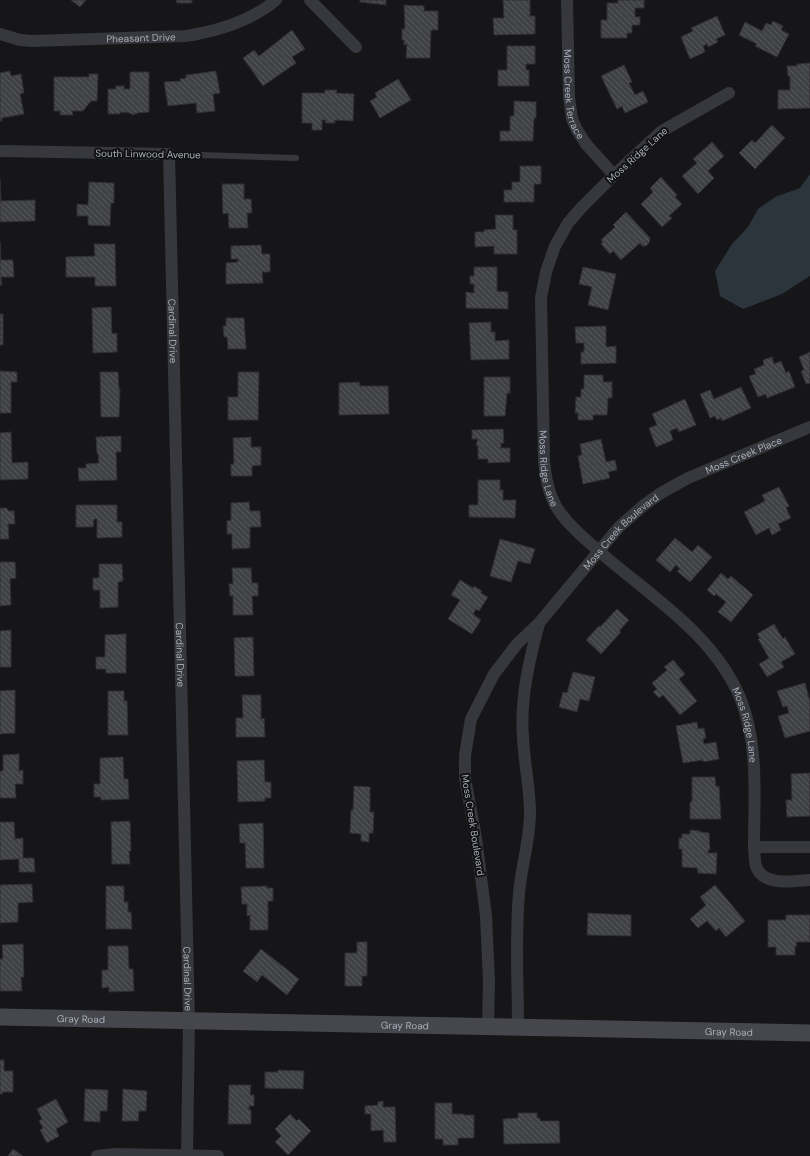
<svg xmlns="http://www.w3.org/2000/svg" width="810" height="1156" viewBox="0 0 810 1156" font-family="'DM Sans',sans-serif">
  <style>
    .water { fill: #2c353c }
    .building { fill: url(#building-back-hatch); stroke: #303034 }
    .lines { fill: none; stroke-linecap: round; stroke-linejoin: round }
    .lane { stroke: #37383d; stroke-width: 6 }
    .street { stroke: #37383d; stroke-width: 12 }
    .secondary { stroke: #45474d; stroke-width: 17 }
    .labels { text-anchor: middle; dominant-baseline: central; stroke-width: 4; stroke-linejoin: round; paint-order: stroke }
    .street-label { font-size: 10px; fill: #a8adb8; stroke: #111113 }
  </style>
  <defs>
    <pattern id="building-back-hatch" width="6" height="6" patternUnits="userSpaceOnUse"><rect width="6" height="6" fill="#404145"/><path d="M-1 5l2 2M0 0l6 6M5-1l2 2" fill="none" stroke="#595a5e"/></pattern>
  </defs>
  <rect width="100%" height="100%" fill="#161618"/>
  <path class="water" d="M810,174V276L782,294L743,309L720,296L715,271L732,244L748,227L758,209L775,197L800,188Z"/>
  <path class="building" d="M71,0H86L80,7Z
    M176,0H192V3H177Z
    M360,0H386V5L360,2Z
    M503,0H530V16H535V34L494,35L493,18H504Z
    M618,0H644V8H635V17H640V25H632V33H627V38H601V20H607V3H618Z
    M404,5L424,6V11H438V30H431L430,58H406L407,44L404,45V40H402V29H405Z
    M717,16L725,35L716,39L718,42L708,47L707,44L703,46L705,52L690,59L681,37L693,31L691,28Z
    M773,21L783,26L781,30L789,34L777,57L755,46L757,44L739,35L745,22L762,31L766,23L771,25Z
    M292,30L305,49L292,57L296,63L263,86L243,58L254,50L259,56Z
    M507,46H535V64H526V70H529V86H498V70H507Z
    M810,63V108L778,109V90H790V76H788L787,66H797V64Z
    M624,65L632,82L629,83L635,95L643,91L648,102L625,113L622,106L617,109L601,76Z
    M10,71L11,76L21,74L24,93L20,94L24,114L2,118V121H0V73Z
    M216,71L220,93L213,94L215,111L197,113L196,103L168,106L164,82L181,81L180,79L186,78V75Z
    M130,72H149V112L137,113L133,115L130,113L120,112V114H108V89H116V86H124V89H130Z
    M89,74H98L97,101H91L83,111H72L73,115H60V111H54V77H89Z
    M398,79L411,100L380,118L370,101L377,97L375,93Z
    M325,90H337L336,93L354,94L353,121L335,120V123H325L326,120H322V130H312V123H302V93H325Z
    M514,101L536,102V118H534L533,141H500V131H510V116H514Z
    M772,125L785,138L755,169L739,153L752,140L755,143Z
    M712,142L724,156L708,171L714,178L698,194L682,176L697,163L693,159Z
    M520,166H541V184H534V202H504V190H512V182H520Z
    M661,177L677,195L675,197L682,204L669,216L672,218L662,227L641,204L653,192L650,188Z
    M0,179L1,201L35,200V221L0,222Z
    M89,182L114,183V203H111L110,226L88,225V216H77V204L88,205Z
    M222,184H244V199H251L252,213H247L248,228H229L228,213L223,214Z
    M626,212L650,238L649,243L646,246H642L640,243L621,260L613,251L610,254L601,244L603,242L601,240L615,227L613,225Z
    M495,215H513V230H517V254H494V246L475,247V232H484V230L496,229Z
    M0,242L1,260H13L14,277H1L2,285H0Z
    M94,244H115L116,286H95V277H66V257L95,256Z
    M261,245L262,254H270V272H262L263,283L226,284V263L238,262V259H231V246Z
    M474,267H497V291L508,292V309L466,308V292L474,293V284H470V276H474Z
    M583,267L616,274L608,310L588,305L592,287L579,284Z
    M111,307L112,334L117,333V352L93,353L92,308Z
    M0,314H3V345H0Z
    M226,318H244L246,349H228L227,337H224L223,326H226Z
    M491,322V332H495V341L509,340V359L471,360L469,323Z
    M606,326V347L616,346V363L581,364V352H584V343H576L575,327Z
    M810,352V383L806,384L801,371L804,370L799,357Z
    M772,357L774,364L781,361L786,373L789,371L795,387L767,398L766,394L758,397L749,376L756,374L754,369L764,365L763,360Z
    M0,371L17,372V382H11V413H0Z
    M100,372H118L119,389H120L119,417H101Z
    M238,372H259L258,420H228V397H238Z
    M584,375H603V382H612V398H608L607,415H593V420H578V413H575L576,397H581V389H584Z
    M484,377H510V393H507L505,416H484Z
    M359,382L360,386H388L389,414L339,415V383Z
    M741,387L751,408L722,421L721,418L717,420L715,416L710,418L700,394L710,390L714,399Z
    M685,399L696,425L679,432L677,428L670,431L673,440L656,447L649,428L657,425L652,414Z
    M503,429L504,443H501V448H510V462L488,463V459H478V446L476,445L478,439H472V430Z
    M11,432L12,463L28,462V479L0,480V433Z
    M121,436V452H116L117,480L79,481L78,468H86V464L99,463L98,453H97L96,437Z
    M251,437V447H261V465L252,466V476H231V464H234L233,438Z
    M601,439L606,462L615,460L617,470L608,472L610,478L583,484L578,456L582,455L580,444Z
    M478,480H500V490H503V500H516L515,518L469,517V505H478Z
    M779,487L789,506L786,508L791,518L778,524L781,530L772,535L769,528L756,535L744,512L765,501L762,495Z
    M249,502L250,511H260L261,527H250V548L232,549V534H227V521L231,520V503Z
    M76,505H117V522H122V537L97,538V519H94L93,527H76Z
    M0,508H7L8,511H14L15,524H8L9,539H0Z
    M675,538L692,552L698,545L712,557L690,582L677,571L680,569L676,565L670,572L656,560Z
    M500,539L535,549L530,564L518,561L511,582L490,576Z
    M0,562H15L16,578L10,579L11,605L0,606Z
    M99,564H122L123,581L118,582V607L100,608V590H93V578H99Z
    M232,568H251L252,583H258V596H252L253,615H233V596H230L229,584H233Z
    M721,573L728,579L731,576L753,595L731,622L718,612L726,602L716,594L714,596L707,590Z
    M460,580L473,588L474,586L482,591L481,593L488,597L479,611L476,609L473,614L481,620L472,634L448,619L460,600L451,595Z
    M617,609L629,620L619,631L621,632L601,654L586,640L599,626L600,627Z
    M774,624L783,639L785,637L795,654L781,662L784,667L767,677L759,664L769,658L758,639L760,638L757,634Z
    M11,630V667H0V631Z
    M126,634V673H106V669H96V657H105V635Z
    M253,637L254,676H235L234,638Z
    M673,660L685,674L679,679L697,701L680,715L663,695L659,698L653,692L657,689L652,683L667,670L664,667Z
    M573,672L595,677L589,701L580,699L577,712L559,707L563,692L567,693Z
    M805,683L810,702V731L785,738L778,716L789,713L787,706L783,707L777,691Z
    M15,690V733L0,734V691Z
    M108,691H124V701H127L128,735H108Z
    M242,695H261V719L264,718L265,737H236V718H243Z
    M697,722L698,729L704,728L706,738L703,739L704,744L716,742L719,759L703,762V760L683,763L676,726Z
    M19,754V771L23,770V784H15L16,798H0V771H3V755Z
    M123,757L124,779H128L129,799L101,800V797H94V784H100V758Z
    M264,760L265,782H271V798H265V801L238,802L237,761Z
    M810,773V816L787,817L786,800H792L791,774Z
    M692,777H715L716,787L719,786L721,819H690V802H692Z
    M354,786L370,787V812H374L373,833H369V842L361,841V834L350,833L351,810H353Z
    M130,821L131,851H129L130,864H112L111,822Z
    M0,822H14L15,839L23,838V858H34L35,872H19V859L0,860Z
    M263,823L264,868H246L245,843H240L239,824Z
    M690,830L700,831V832L709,833L710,850H708V853H717L716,874L698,873L697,868L682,867V849H679V838H682V834H690Z
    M32,884L33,902L18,903V922L0,923V885Z
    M715,885L745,921L726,937L719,928L716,931L707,921L698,928L690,919L706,905L700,897Z
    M106,886H124V902H128V912H131L132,929H106Z
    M267,886V888H273V901H268V930H250V915L247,916V904H242L241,887Z
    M588,913L631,915V936L587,935Z
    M786,915H810V942H796L797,946H795V955H776V947H768V920H786Z
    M357,942H367V976H362V986H345V953H357Z
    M23,944L24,977H21L22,991H0V959H3L2,945Z
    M108,946H128L129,969H133L134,991L109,992V987L102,988V970H108Z
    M261,949L299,979L287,995L262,975L257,982L243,971Z
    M0,1060H4V1071H13V1092H3L2,1094H0Z
    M278,1070L304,1071L303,1089L265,1088V1072H278Z
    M229,1085H251L250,1095H254V1106H249V1110H251V1124H228Z
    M85,1089L108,1090L107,1111H100V1122L84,1121Z
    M123,1089L147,1091L146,1111H139L138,1121H122Z
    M56,1099L68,1122L56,1129L59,1136L47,1143L40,1130L43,1128L39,1121L42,1119L37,1109Z
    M383,1101V1107H395L396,1142H384L383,1130L371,1131V1114H365V1106L378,1105V1102Z
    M435,1103H452V1114H464V1115H474V1138H458V1145H443V1139H435Z
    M518,1113H537V1118H540V1121H559L560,1143L504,1144L503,1119L518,1118Z
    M290,1114L297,1121L299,1119L311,1131L288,1155L275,1142L281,1136L275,1129Z
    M13,1149L23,1156H8Z"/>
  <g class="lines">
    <path class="lane" d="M169,154L296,158"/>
    <g class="street">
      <path d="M310,0L356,47"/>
      <path id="s1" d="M567,0L569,97L572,119L577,130L586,144L614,175"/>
      <path id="s2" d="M0,34L20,40L32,41L186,36C218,31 251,21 276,0"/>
      <path id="s3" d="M729,93L662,131L614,175L582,207L568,223L555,246L546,272L541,298L544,461C546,478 548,493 557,508C570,528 590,543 608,559C657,600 717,639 741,700C759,747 754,798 754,847"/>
      <path id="s4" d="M0,151L169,154L189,1021L187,1155"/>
      <path d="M810,847H754C755,853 754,860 756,866C763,887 793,881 810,880"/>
      <path id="s5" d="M488,1026L489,981L486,916L476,838L465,778V755L471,719L494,674L517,644L539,623L619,527L644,505L661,493L688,478L810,427"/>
      <path d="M518,1027C518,983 515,938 519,894C521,867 530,840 530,813C530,787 524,763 523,737C520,700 529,660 539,624"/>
      <path d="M97,1156L115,1154L218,1156"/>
    </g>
    <path class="secondary" id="s6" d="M0,1017L810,1033"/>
  </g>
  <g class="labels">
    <g class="street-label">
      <text stroke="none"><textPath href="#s2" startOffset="142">Pheasant Drive</textPath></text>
      <text stroke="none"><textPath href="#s1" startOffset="95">Moss Creek Terrace</textPath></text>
      <text transform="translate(148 154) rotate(1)">South Linwood Avenue</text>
      <text transform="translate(637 155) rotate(-42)">Moss Ridge Lane</text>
      <text stroke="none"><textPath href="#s4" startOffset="346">Cardinal Drive</textPath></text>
      <text stroke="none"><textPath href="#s5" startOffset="698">Moss Creek Place</textPath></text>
      <text stroke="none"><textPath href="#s3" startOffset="460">Moss Ridge Lane</textPath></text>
      <text stroke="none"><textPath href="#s5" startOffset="551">Moss Creek Boulevard</textPath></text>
      <text stroke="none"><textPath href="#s4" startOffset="670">Cardinal Drive</textPath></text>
      <text stroke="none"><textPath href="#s3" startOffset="795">Moss Ridge Lane</textPath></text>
      <text transform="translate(473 825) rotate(81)">Moss Creek Boulevard</text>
      <text stroke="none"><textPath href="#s4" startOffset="994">Cardinal Drive</textPath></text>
      <text stroke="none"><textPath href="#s6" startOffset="81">Gray Road</textPath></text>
      <text stroke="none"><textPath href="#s6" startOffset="405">Gray Road</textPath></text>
      <text stroke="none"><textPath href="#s6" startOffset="729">Gray Road</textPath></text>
    </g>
  </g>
</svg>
